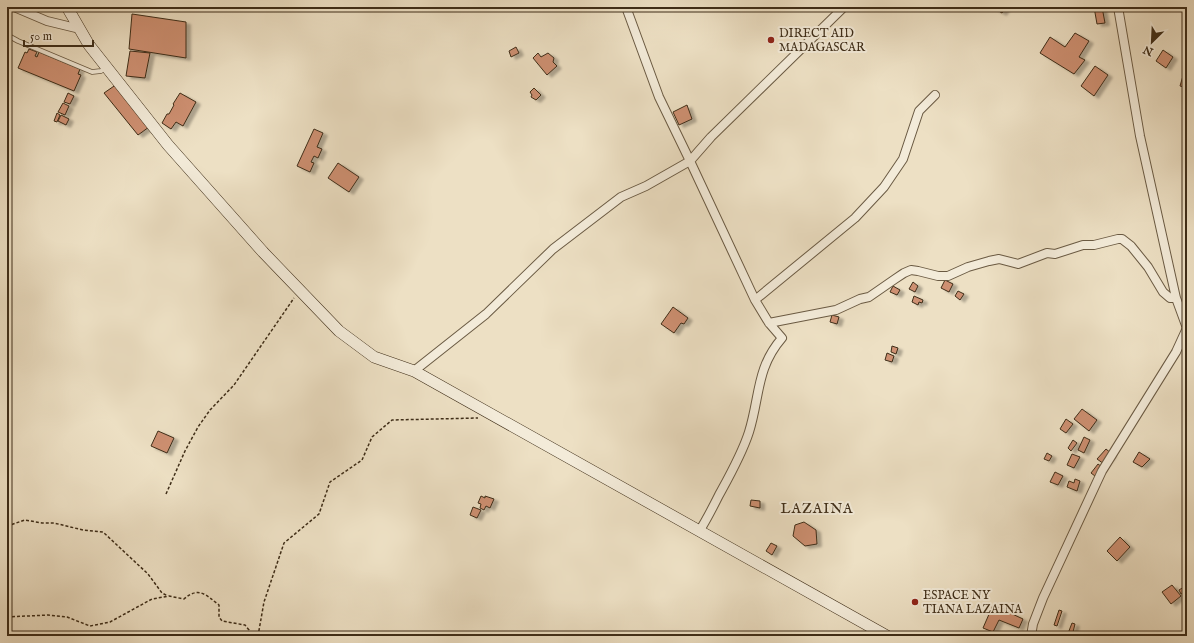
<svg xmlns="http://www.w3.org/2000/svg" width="1194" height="643" viewBox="0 0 1194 643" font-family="'IM FELL English',serif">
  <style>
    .building { fill: #ce9072; stroke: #3e2d18; filter: url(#shadow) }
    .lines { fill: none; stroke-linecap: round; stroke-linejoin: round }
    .lane-casing { stroke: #6a5a43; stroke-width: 5.5 }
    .street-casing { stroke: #6a5a43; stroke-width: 10 }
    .secondary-casing { stroke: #3e2d18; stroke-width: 12 }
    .path { stroke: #3e2d18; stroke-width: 1.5; stroke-dasharray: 3 2; stroke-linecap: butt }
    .lane { stroke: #f3ebd9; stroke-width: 4 }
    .street { stroke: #f3ebd9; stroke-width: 8 }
    .secondary { stroke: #f3ebd9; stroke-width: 11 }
    .poi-dot { fill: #8f2418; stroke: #f3ebd9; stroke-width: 1.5 }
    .labels { text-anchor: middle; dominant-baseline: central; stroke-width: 4; stroke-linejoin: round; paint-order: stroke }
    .poi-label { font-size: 12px; fill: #3e2d18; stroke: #f3ebd9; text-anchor: start }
    .quarter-label { font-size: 14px; letter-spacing: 1px; fill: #3e2d18; stroke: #f3ebd9 }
  </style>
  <defs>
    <filter id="shadow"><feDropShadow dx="4.5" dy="2.5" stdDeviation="1" flood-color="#0004"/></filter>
  </defs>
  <rect width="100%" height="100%" fill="#ede0c4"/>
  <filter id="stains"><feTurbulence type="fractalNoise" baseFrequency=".005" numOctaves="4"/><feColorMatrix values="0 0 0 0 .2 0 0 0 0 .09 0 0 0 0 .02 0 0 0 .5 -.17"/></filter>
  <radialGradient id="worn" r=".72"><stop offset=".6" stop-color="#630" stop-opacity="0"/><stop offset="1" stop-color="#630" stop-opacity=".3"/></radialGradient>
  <path class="building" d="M992,7H1006L1002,13Z
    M1094,7H1102L1105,23L1097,24Z
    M132,14L186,22V58L129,49Z
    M1075,33L1089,41L1079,57L1085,60L1074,74L1040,53L1050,37L1065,47Z
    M516,47L519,53L511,57L509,51Z
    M29,49L37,52L35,56L37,57L39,52L80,69L78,74L81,75L74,91L18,68L25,52L27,53Z
    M1163,50L1173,57L1166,68L1156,61Z
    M130,51L150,53L145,78L126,76Z
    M538,53L541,57L548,53L554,58L553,62L557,66L547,75L533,58Z
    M1095,66L1108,75L1094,96L1081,86Z
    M1185,69L1187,70V88L1180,86Z
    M117,84L149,127L138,135L104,93Z
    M534,88L541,95L536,100L531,97L532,95L530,92Z
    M68,93L74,96L70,104L64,102Z
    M180,93L196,102L183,126L176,122L171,129L162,123L167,114H169L174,105L173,104Z
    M63,103L69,106L65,115L58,112Z
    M687,105L692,119L679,125L673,112Z
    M57,113L60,115L57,122L54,121Z
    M61,115L69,119L66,125L58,121Z
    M314,129L323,133L317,147L322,149L318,158L314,156L311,162L314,163L310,172L297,166Z
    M338,163L359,177L349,192L328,178Z
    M945,280L953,284L949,292L941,288Z
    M913,282L918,286L915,292L909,289Z
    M893,286L900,290L897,295L890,292Z
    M958,291L964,294L960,300L955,296Z
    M914,296L923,300L922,303L919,302L918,305L912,302Z
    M673,307L688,318L684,324L681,323L674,333L661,324Z
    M832,315L839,317L837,324L830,322Z
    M892,346L898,348L896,354L891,352Z
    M887,353L894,356L892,362L885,360Z
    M1082,409L1097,420L1089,431L1074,419Z
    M1066,419L1073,424L1066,433L1060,429Z
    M158,431L174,438L167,453L151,446Z
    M1084,437L1090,440L1084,453L1078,450Z
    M1073,440L1077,443L1071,451L1068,448Z
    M1106,449L1112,454L1104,464L1097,459Z
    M1139,452L1150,459L1142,467L1133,462Z
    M1047,453L1052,456L1049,461L1044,459Z
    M1072,454L1080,457L1074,468L1067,465Z
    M1098,464L1102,467L1095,476L1091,473Z
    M1055,472L1063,476L1058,485L1050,482Z
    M1075,479L1080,481L1077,491L1067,487L1069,481L1074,483Z
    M481,496L485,498V496L494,499L490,508L486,506L484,510L480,508L481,504L478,503Z
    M751,500L760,501V508L750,506Z
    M473,507L481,510L477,518L470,515Z
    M804,522L816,530L817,544L805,546L793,536L795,525Z
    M1120,537L1130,547L1117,561L1107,551Z
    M771,543L777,546L772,555L766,551Z
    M1172,585L1181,596L1171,604L1162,592Z
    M1187,585V590L1181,594L1179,590Z
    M993,605L1023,619L1019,628L999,620L993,632L983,628Z
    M1059,610L1062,611L1057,626L1054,625Z
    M1072,623L1075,624L1072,636H1067Z"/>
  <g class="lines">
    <defs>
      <path id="lane" d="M7,35L18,41L92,72L101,71L106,68"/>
      <path id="street" d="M14,7L47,21L80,29
        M626,7L659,97L690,161L755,300L769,323L782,338C756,368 760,397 749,432C742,454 730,475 719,495C713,507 707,519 700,530
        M1118,7L1140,136L1176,298L1187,328
        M755,300L855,218L884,187L903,159L919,111L935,95
        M769,323L836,310L860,299L869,297L895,279L904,273L911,270L918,271L938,276H948L968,267L989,261L999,259L1018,264L1047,253L1055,254L1083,245H1094L1118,239H1122L1131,246L1148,267L1163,292L1170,298H1176
        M414,371L486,314L553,249L621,197L646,186L690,161L711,137L844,7
        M1031,636L1033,624L1043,598L1102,471L1176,352L1187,328"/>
      <path id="secondary" d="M67,7L89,45L168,145L263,252L339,331L374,357L414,371L887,636"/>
    </defs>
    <use href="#lane" class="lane-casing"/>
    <use href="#street" class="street-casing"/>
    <use href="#secondary" class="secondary-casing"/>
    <path class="path" d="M166,494L185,451L198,427L210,410L234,385L294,298
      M7,526L25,520L42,523H54L83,530L103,532L148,574L162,593L168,596
      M7,617L48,615L67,617L90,626L110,622L152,599L169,596L184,599C199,586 206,595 219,605V617L222,621L245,625L249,630L250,636
      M258,636L264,602L284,543L319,514L330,482L362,460L372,437L392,420L478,418"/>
    <use href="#lane" class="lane"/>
    <use href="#street" class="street"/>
    <use href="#secondary" class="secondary"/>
  </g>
  <g class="poi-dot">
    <circle cx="771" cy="40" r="4"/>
    <circle cx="915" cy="602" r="4"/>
  </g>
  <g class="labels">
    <g class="poi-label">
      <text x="779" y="33">DIRECT AID<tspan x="779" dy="14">MADAGASCAR</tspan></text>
      <text x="923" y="595">ESPACE NY<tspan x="923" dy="14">TIANA LAZAINA</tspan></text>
    </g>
    <g class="quarter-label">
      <text x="817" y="509">LAZAINA</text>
    </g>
  </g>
  <rect width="1194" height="643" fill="none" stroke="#ede0c4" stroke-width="24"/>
  <rect x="8" y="8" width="1178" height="627" fill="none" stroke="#3e2d18" stroke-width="2"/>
  <rect x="12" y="12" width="1170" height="619" fill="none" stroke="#3e2d18"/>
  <g transform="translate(1152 42) rotate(204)" stroke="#f3ebd9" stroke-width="3" paint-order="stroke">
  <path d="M0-3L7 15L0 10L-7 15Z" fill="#3e2d18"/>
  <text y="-6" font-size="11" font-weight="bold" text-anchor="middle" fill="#3e2d18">N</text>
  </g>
  <path d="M24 40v6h69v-6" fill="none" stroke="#3e2d18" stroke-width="2"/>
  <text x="30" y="40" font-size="12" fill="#3e2d18" stroke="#f3ebd9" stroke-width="3" paint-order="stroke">50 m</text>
  <rect width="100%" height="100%" filter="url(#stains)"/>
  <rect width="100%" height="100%" fill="url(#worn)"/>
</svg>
